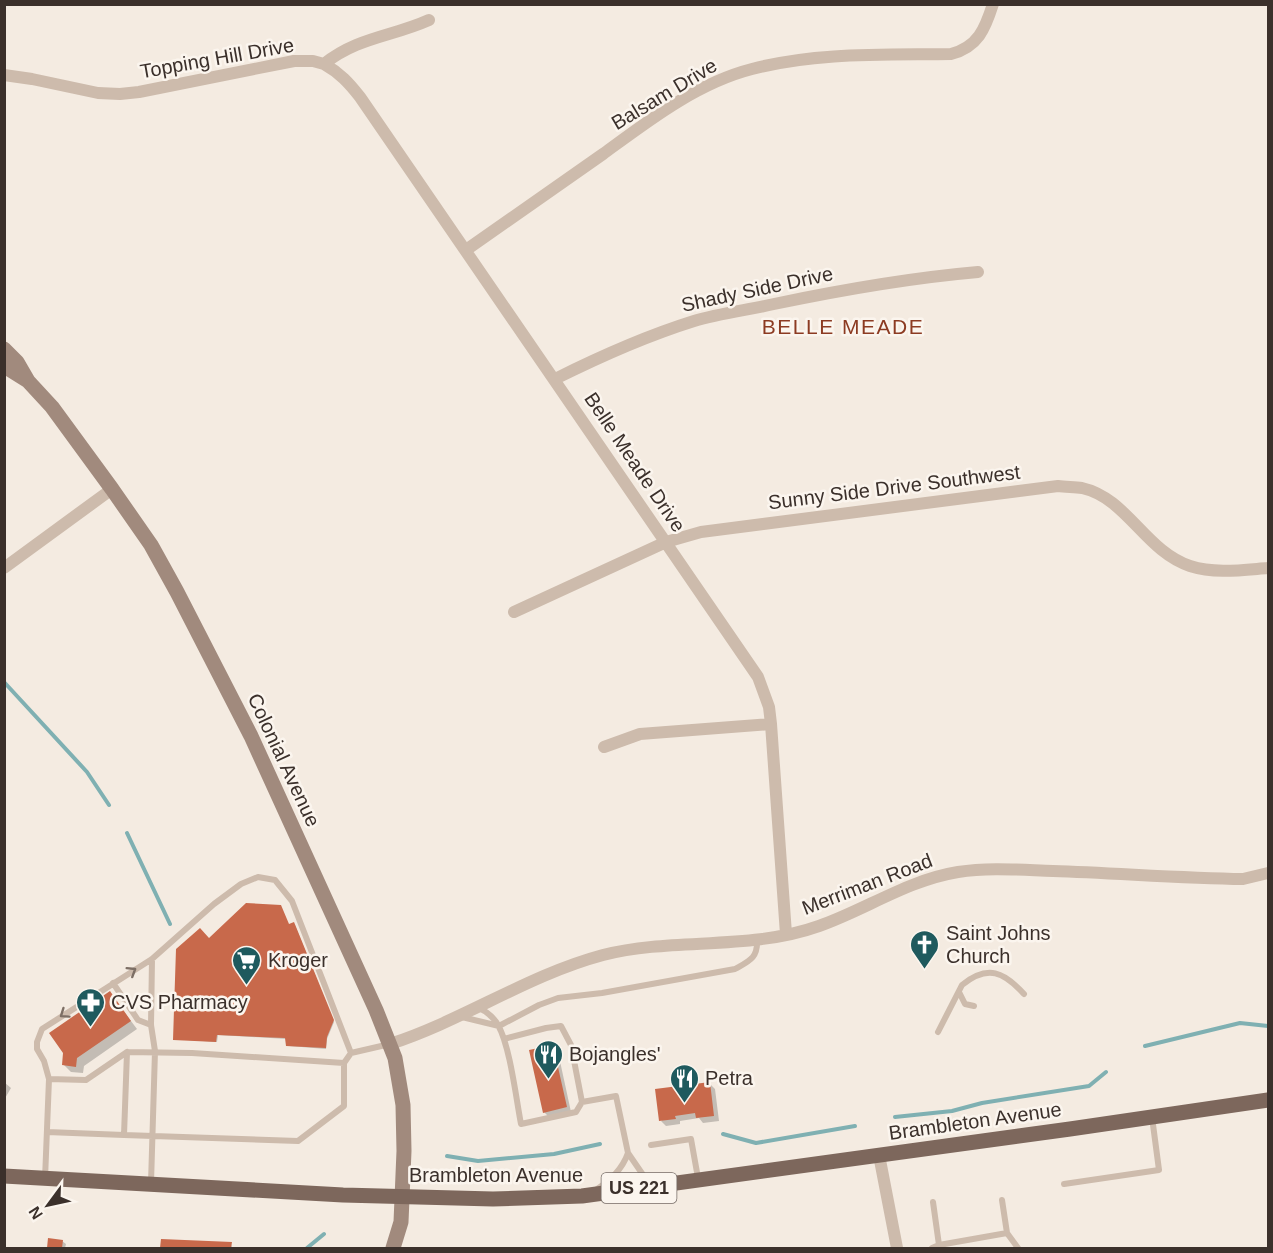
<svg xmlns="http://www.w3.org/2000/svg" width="1273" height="1253" viewBox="0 0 1273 1253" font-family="Helvetica,sans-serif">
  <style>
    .shadow { fill: #0003 }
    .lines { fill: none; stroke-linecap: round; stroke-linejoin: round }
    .stream { stroke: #7fb0b2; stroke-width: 4 }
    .building { fill: #c8694b }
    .lane { stroke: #cdbbac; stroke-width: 6 }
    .street { stroke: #cdbbac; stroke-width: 12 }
    .secondary { stroke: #a18a7d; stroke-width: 15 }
    .primary { stroke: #7d675c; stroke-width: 15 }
    .oneway { stroke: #7d6f65 }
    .labels { text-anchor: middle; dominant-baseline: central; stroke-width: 5; stroke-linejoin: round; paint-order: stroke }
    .shield { fill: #fbf5ee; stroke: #756b66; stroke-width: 1.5 }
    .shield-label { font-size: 18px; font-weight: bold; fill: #3b302b }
    .street-label { font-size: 20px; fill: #3b302b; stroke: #fbf5ee }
    .poi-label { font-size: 20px; fill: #3b302b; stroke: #fbf5ee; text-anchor: start }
    .neighbourhood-label { font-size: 21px; letter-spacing: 1.5px; fill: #8c3b22; stroke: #fbf5ee }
  </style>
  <rect width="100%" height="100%" fill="#f4ebe1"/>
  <path class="shadow" d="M295,925L334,1022L327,1039L326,1049L289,1046L287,1039L218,1035L217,1042L174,1039L209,940Z
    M110,993L137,1029L84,1066L83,1073L71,1072L64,1065Z
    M552,1046L558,1052L571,1112L549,1117L544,1112Z
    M4,1082L11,1088L4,1100Z
    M710,1084L715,1089L719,1121L703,1123L699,1118L680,1121V1124L666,1126L661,1121Z
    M49,1240L62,1241L66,1244L65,1248H49Z
    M162,1240L231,1243L232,1248H162Z"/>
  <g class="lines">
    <path class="stream" d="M4,682L87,772L109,805
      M127,833L170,924
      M1145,1046L1240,1023L1268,1026
      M895,1117L952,1111L982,1103L1089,1086L1106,1072
      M723,1134L756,1143L855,1126
      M447,1156L478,1161L554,1154L600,1144
      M307,1248L324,1234"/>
  </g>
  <path class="building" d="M246,903L281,905L289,924L294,922L334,1020L327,1037L326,1048L286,1046L285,1038L217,1035L216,1042L173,1040L176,949L200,928L209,938Z
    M110,991L131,1021L77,1058L76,1067L62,1065L63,1053L49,1033Z
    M553,1045L567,1107L543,1113L529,1050Z
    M710,1082L714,1116L696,1118L695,1113L675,1116L676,1119L659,1121L655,1089Z
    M48,1238L63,1240L62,1248H47Z
    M161,1239L232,1242L231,1248H160Z"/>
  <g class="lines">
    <path class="lane" d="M113,983L138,1020L151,1025
      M959,992L965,1004L974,1006
      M477,1007C486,1011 493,1016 498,1025C510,1046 516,1098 521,1124L576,1112L582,1102L616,1096L628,1153L650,1185
      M462,1017L499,1026L539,1005L558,998L602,993L735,969C749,961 758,958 757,940
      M938,1032L962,985C988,964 1004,972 1024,994
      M504,1039L546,1028L561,1026L571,1045L582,1102
      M49,1079L86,1080L127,1052
      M47,1132L124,1135L127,1052L192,1053L344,1063
      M124,1135L298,1141L344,1106V1063L351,1053
      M651,1145L691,1139L698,1178
      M45,1179L49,1079L44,1061L37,1049V1042L42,1029L152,959L214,904L241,884L258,877L275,880L292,901L351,1053L390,1044
      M151,1183L155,1051L151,1025L152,959
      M1064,1184L1159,1170L1152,1117
      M596,1190C611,1179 622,1170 628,1153
      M1002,1200L1007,1233
      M933,1202L939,1245
      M932,1248L939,1245L1007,1233L1018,1248"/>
    <path class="street" d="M324,64C340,73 349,83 360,97L758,677L769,707L771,724L786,934
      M4,75L32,79L98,93L120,94L139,92L294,61H313L324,64C358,37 391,37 429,20
      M466,250C511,218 557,186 603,154C648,121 697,83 752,69C816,52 885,55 951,54C978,47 985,29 993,4
      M555,379C599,357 646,336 694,321C720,313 748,310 774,304C841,290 909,278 978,272
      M4,568L112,489
      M514,612L666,542L701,532L1058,486C1066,487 1074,487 1082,488C1127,498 1145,551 1190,566C1215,574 1242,570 1268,568
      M604,747L640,734L771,724
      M390,1044C464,1020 528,975 603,955C674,937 749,951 819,926C865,910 908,880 958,872C989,867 1022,870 1053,871C1116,873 1180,878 1243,879L1268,873
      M879,1155L897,1248"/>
    <path class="secondary" d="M4,349L17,362L28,381L52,407L112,489L151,545L177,592L251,736L376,1010L395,1058L403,1105L404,1151L401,1222L393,1248
      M4,366L28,381"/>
    <path class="primary" d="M4,1176L343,1195L493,1199L582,1196L1070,1129L1268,1100"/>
  </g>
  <defs><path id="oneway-chevron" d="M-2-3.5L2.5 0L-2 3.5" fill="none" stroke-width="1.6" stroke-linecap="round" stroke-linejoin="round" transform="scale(1.5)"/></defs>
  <g class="oneway">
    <use href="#oneway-chevron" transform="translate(132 971) rotate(-32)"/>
    <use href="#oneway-chevron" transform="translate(64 1014) rotate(145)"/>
  </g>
  <defs>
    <symbol id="church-pin" viewBox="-11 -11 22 30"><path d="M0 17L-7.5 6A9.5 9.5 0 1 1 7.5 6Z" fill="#1f5a5e" stroke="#fbf5ee"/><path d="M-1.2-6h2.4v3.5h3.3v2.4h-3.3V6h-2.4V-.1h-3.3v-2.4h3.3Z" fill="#fff"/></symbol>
    <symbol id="supermarket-pin" viewBox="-11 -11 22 30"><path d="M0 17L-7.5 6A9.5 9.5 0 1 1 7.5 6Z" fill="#1f5a5e" stroke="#fbf5ee"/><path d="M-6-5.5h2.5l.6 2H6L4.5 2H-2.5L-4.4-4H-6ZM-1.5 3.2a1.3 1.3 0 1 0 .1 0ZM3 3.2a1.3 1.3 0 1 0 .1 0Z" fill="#fff"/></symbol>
    <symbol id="pharmacy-pin" viewBox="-11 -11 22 30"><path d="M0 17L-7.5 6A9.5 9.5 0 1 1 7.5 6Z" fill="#1f5a5e" stroke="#fbf5ee"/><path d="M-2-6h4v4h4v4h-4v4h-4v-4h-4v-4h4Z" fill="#fff"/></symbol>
    <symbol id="restaurant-pin" viewBox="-11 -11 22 30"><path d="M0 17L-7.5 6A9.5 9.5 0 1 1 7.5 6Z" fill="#1f5a5e" stroke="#fbf5ee"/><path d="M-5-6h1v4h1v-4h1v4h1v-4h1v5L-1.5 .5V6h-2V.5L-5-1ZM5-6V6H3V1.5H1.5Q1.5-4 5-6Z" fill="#fff"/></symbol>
  </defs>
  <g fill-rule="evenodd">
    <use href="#church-pin" x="908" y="928" width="33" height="45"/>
    <use href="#supermarket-pin" x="230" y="944" width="33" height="45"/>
    <use href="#pharmacy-pin" x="74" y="986" width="33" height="45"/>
    <use href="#restaurant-pin" x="532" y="1038" width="33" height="45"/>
    <use href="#restaurant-pin" x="668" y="1062" width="33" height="45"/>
  </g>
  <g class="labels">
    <rect class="shield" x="601.5" y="1173" width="75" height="30" rx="4.5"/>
    <g class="shield-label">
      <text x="639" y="1188">US 221</text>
    </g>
    <g class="street-label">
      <text transform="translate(217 58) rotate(-10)">Topping Hill Drive</text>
      <text transform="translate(664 94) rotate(-31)">Balsam Drive</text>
      <text transform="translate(757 289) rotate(-12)">Shady Side Drive</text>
      <text transform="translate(635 462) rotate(56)">Belle Meade Drive</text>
      <text transform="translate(894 487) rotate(-7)">Sunny Side Drive Southwest</text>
      <text transform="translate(284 760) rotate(65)">Colonial Avenue</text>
      <text transform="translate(867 884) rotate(-21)">Merriman Road</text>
      <text transform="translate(975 1121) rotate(-8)">Brambleton Avenue</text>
      <text x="496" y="1175">Brambleton Avenue</text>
    </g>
    <g class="poi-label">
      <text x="946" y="933">Saint Johns<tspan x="946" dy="23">Church</tspan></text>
      <text x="268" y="960">Kroger</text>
      <text x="111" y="1002">CVS Pharmacy</text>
      <text x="569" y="1054">Bojangles'</text>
      <text x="705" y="1078">Petra</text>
    </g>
    <g class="neighbourhood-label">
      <text x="843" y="326">BELLE MEADE</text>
    </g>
  </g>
  <rect width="1273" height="1253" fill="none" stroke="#3b302b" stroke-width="12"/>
  <g transform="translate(48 1205) rotate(237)" stroke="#fbf5ee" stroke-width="4.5" paint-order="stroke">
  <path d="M0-4.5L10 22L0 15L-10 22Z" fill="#3b302b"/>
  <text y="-9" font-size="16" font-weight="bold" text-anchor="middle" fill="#3b302b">N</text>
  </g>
</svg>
